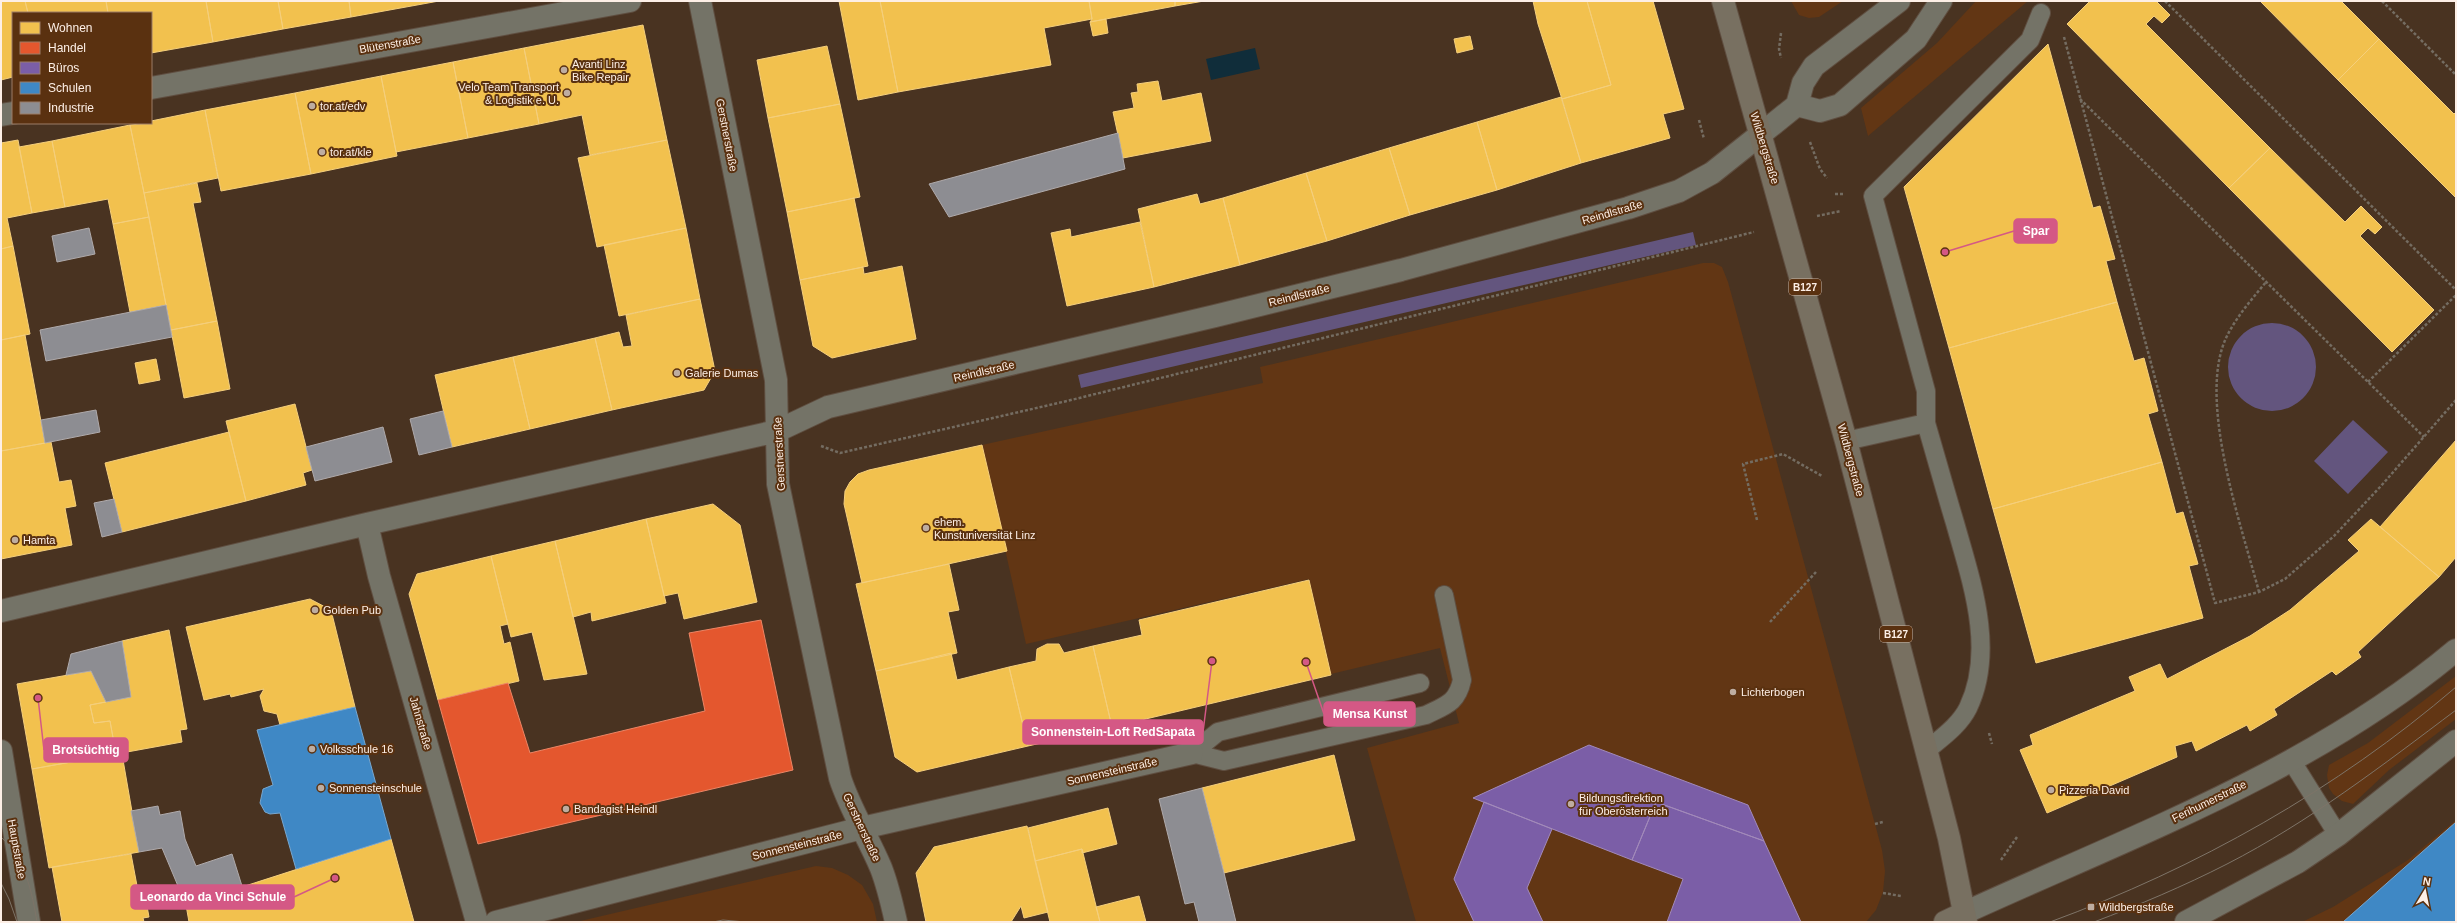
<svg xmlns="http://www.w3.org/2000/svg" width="2457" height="923" viewBox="0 0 2457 923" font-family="Helvetica,sans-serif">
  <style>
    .built { fill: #623614 }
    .green { fill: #63557e }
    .water { fill: #102d3a }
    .homes { fill: #f2c14e; stroke: #f5cf7c }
    .shops { fill: #e4572e; stroke: #ec8565 }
    .offices { fill: #7b5ea7; stroke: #a28aba }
    .schools { fill: #3f88c5; stroke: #78a7cf }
    .industry { fill: #8d8d92; stroke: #afaaab }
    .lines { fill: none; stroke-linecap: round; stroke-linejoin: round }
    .service-casing { stroke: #5f4e40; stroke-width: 20 }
    .minor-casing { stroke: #5f4e40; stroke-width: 24 }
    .tertiary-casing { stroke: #5f4e40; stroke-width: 24 }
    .primary-casing { stroke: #5f4e40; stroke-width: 24 }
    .path { stroke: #746c61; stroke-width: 2.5; stroke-dasharray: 3 2; stroke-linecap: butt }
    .service { stroke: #747367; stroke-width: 18 }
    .minor { stroke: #747367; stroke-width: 22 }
    .tertiary { stroke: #747367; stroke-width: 22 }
    .primary { stroke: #787061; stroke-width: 22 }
    .tram { stroke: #7e7468; stroke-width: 1 }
    .poi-dot { fill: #beada1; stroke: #5a3110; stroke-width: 1.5 }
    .labels { text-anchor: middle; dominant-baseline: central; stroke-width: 4; stroke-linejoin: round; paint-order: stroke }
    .shield { fill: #5a3110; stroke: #ccb6a6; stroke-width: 1 }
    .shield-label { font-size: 10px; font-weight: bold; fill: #fdefe6 }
    .street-label { font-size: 11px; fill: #fdefe6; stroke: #5a3110 }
    .poi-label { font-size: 11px; fill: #fdefe6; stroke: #5a3110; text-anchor: start }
    .leader { fill: none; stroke: #d45885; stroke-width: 1.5 }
    .callout-dot { fill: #d45885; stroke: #5a3110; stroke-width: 1.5 }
    .callout { fill: #d45885; stroke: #d45885; stroke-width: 1.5 }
    .callout-label { font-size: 12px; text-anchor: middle; font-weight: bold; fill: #fff }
  </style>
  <rect width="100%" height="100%" fill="#493321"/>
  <path class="built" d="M1791,1H1843L1819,17L1809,18L1799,15Z
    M1976,1H2028L1868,136L1861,108L1937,43Z
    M1703,263H1714L1722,267L1728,282L1882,850L1885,871L1883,892L1876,910L1866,922H1416L1367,748L1459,723L1440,648L1331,674L1309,579L1026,644L982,445L1263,383L1260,367Z
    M2456,676V719L2389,770L2353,804L2342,801L2333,794L2329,788L2327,775L2329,765L2368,743Z
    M2456,820V922H2302L2333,907L2408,860Z
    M816,866L832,868L848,875L862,885L873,904L877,922H576Z"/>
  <path class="green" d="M1693,232L1696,245L1081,388L1078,375Z
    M2228 367a44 44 0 1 1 88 0a44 44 0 1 1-88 0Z
    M2353,420L2388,452L2348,494L2314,461Z"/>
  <path class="water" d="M1255,48L1260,69L1211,80L1206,59Z"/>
  <path class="homes" d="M1,1H25L28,13H13V77L1,80Z
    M25,1H106L108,13H28Z
    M106,1H206L213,42L151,53V13H108Z
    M206,1H278L283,29L213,42Z
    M278,1H349L351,17L283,29Z
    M349,1H439L351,17Z
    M839,1H880L898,92L858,100Z
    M880,1H1089L1092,19L1044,28L1051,65L898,92Z
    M1089,1H1175V6L1090,22L1092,19Z
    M1175,1H1204L1175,6Z
    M1533,1H1587L1611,85L1562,99L1538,24Z
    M1587,1H1653L1684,109L1663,114L1670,138L1581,163L1562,99L1611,85Z
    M2090,1H2156L2170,15L2162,23L2154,16L2146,24L2270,148L2229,188L2067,24Z
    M2260,1H2341L2379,39L2338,80Z
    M1106,19L1108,33L1093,36L1090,22Z
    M643,25L667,140L590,155L582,115L539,124L524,48Z
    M1470,36L1473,49L1457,53L1454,39Z
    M2379,39L2454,114L2456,112V198L2338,80Z
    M2048,44L2093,208L2100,206L2115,259L2106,261L2117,302L1949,348L1904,187Z
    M827,46L840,104L768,118L757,60Z
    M524,48L539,124L468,138L453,62Z
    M453,62L468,138L396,152L381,76Z
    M381,76L397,156L311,174L295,93Z
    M1158,81L1162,101L1201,93L1211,141L1123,158L1113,112L1134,108L1131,93L1138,92L1137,84Z
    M295,93L311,174L221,191L205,110Z
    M1561,97L1581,163L1497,190L1477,122Z
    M840,104L860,197L787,212L768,118Z
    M205,110L218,178L144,193L130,125L151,123V121Z
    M1477,122L1497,190L1410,215L1389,148Z
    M130,125L149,217L113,224L108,199L65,207L52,141Z
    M18,140L32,213L7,218L13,246L1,249V143Z
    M667,140L686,228L597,247L578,158Z
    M52,141L65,207L32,213L19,147Z
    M1389,148L1410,215L1327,241L1306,173Z
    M2270,148L2345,222L2361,206L2382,227L2375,234L2368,228L2360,236L2434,310L2392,352L2229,188Z
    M1306,173L1327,241L1240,265L1223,198Z
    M197,183L201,202L193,203L217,321L171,330L144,193Z
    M1197,194L1200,204L1223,198L1240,265L1154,287L1138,209Z
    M854,198L868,266L800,280L787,212Z
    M149,217L166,305L130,312L113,224Z
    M1140,222L1154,287L1067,306L1051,233L1070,229L1071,237Z
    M686,228L700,299L619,316L604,245Z
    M13,246L30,334L1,340V249Z
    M902,266L916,339L832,358L813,346L800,280L863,267L864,274Z
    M700,299L715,371L704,390L612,410L595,338L619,332L623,347L632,346L626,315Z
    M2117,302L2134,361L2144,358L2158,411L2148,414L2162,462L1993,509L1949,348Z
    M217,321L230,389L184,398L171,330Z
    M25,335L45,443L1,451V340Z
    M595,338L612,410L530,429L513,357Z
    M513,357L530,429L452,447L435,375Z
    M156,359L160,380L139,384L135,363Z
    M295,404L312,470L303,473L306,485L246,501L226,421Z
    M229,432L246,501L122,532L105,463Z
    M2456,440V557L2439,577L2380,527Z
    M51,442L59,482L71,480L76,506L65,508L72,545L1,559V451Z
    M982,445L1007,551L862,583L844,504L845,491L850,482L858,474L869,470Z
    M2162,462L2176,514L2183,512L2198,564L2189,566L2203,618L2036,663L1993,509Z
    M713,504L740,525L757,602L684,619L678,593L664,596L646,519Z
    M646,519L666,603L592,621L591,612L573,617L555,541Z
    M2371,519L2439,577L2358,652L2361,657L2336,675L2332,671L2274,709L2277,715L2250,731L2247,725L2196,751L2192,741L2175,746L2177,757L2047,813L2020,750L2033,745L2030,735L2135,691L2129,677L2160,664L2167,679L2250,636L2290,610L2359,551L2348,540Z
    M555,541L587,674L544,680L532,632L511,637L491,556Z
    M491,556L508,624L500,626L504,644L510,642L519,681L438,700L409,594L417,574Z
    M949,564L959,610L948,612L957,653L876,671L856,584Z
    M1309,580L1331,675L1112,727L1093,646L1142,635L1139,620Z
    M310,599L331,610L355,707L280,725L277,714L264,711L260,696L264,689L231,697L230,694L204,700L186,627Z
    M169,630L187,729L180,730L182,742L116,754L110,721L94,723L90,705L131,697L122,641Z
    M1047,644H1059L1064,653L1093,646L1112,727L1028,746L1009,667L1036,661L1037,649Z
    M951,653L957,680L1009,667L1028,746L917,772L895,757L876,671Z
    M91,671L106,702L90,705L94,723L110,721L116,754L32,769L17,684Z
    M116,754H122L139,852L49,868L32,769Z
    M1334,755L1355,840L1224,873L1202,788Z
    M1108,808L1117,844L1082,853V849L1035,861L1028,828Z
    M1027,826L1048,912L1024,918L1021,906L1011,922H926L916,873L934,847Z
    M391,839L414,922H189L186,905Z
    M1082,849L1100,922H1050L1035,861Z
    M131,854L138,891L144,890L149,917L143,918L144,922H62L52,867Z
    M1139,896L1146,922H1100L1096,907Z"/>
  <path class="shops" d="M761,620L793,770L478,844L438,700L508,683L530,753L705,711L689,633Z"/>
  <path class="offices" d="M1589,745L1748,805L1764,841L1656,802L1632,860L1473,798Z
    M1484,802L1552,829L1527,888L1543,922H1474L1454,879Z
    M1656,802L1764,841L1801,922H1667L1683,879L1632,860Z"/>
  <path class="schools" d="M355,707L391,839L296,869L280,813L270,814L265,812L260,803L263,789L273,785L257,730Z
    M2456,822V922H2343Z"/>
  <path class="industry" d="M1118,133L1125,169L949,217L929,184Z
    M89,228L95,254L57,262L52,236Z
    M166,305L172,337L46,361L40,330Z
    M96,410L100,432L45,443L41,420Z
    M443,411L452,447L419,455L410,419Z
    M383,427L392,462L315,481L306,447Z
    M114,499L122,532L102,537L94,503Z
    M122,641L131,697L106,702L91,671L66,675L71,654Z
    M1202,788L1224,873L1236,922H1199L1194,902L1185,904L1159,799Z
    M158,806L160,815L180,811L185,839L196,866L232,854L242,886L186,905L162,848L139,852L131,811Z"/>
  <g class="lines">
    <defs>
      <path id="service" d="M1926,423V391L1873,196L2030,40L2041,13
        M1846,441L1926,423C1936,457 1945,490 1955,523C1971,580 1996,650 1968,708C1959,726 1941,738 1926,751
        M1192,753L1224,761L1426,715C1446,705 1457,703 1462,680L1444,595
        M1192,753L1218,732L1420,683
        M2291,760L2338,835"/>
      <path id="minor" d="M700,1L776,380L778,484L840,778C850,809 868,837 881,868C888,886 892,904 896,922
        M151,88L630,1
        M1,115L13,113
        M367,524L379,576L477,922
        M1,611L367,524L777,431L828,407L1215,316L1401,270L1628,208L1679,191L1712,173L1761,134
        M1964,913C2132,836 2313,770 2456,650
        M496,922L862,828L1192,753
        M2186,922L2298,862L2338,835L2456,741"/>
      <path id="tertiary" d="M1797,105L1820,111L1840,105L1916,39L1941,1
        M1761,134L1797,105L1803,83L1814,66L1899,1
        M1,751L29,922"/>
      <path id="primary" d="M1723,1L1846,441L1949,838L1966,922
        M1945,922L1964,913"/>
    </defs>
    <use href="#service" class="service-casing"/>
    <use href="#minor" class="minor-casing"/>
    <use href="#tertiary" class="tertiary-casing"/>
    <use href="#primary" class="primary-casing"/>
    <path class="path" d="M2165,1L2456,290
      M2382,1L2456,75
      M1781,33L1779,49L1781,58
      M2064,37L2215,603L2259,592L2285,579L2334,536L2381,486L2456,400
      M2080,99L2424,437
      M1699,120L1704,139
      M1810,142L1820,169L1827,178
      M1835,194H1843
      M1817,216L1841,211
      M2368,382L2456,295
      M821,446L840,453L1067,401L1754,232
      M1757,520L1743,464L1783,454L1822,476
      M2259,592C2242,527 2196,398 2227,336C2237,316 2252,299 2266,282
      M1770,622L1816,572
      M1989,733L1992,744
      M1875,824L1883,822
      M2001,860L2017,837
      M1883,893L1901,896"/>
    <use href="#service" class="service"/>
    <use href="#minor" class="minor"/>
    <use href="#tertiary" class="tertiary"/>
    <use href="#primary" class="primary"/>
    <path class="tram" d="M1,837C25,858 32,892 37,922
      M1,883L9,899L17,922
      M713,922L723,920L745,922
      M2050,922C2197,868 2336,790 2456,687
      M2094,922C2139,905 2184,886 2227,864C2309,822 2383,765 2456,710"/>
  </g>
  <g class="poi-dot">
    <circle cx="564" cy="70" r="4"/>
    <circle cx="567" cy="93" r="4"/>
    <circle cx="312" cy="106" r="4"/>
    <circle cx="322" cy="152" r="4"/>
    <circle cx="677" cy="373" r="4"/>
    <circle cx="926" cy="528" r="4"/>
    <circle cx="15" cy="540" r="4"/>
    <circle cx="315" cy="610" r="4"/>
    <circle cx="1733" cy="692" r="4"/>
    <circle cx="312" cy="749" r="4"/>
    <circle cx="321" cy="788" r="4"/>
    <circle cx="2051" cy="790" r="4"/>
    <circle cx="1571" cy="804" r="4"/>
    <circle cx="566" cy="809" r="4"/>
    <rect x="2087" y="903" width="8" height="8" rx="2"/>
  </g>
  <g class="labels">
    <g class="shield">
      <rect x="1789" y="279" width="32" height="16" rx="3"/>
      <rect x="1880" y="626" width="32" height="16" rx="3"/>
    </g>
    <g class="shield-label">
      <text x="1805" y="287">B127</text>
      <text x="1896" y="634">B127</text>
    </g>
    <g class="street-label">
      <text transform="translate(390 44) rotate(-10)">Blütenstraße</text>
      <text transform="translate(727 135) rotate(79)">Gerstnerstraße</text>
      <text transform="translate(1765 148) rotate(73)">Wildbergstraße</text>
      <text transform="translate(1612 212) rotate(-16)">Reindlstraße</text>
      <text transform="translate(1299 295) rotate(-14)">Reindlstraße</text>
      <text transform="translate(984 371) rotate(-13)">Reindlstraße</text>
      <text transform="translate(779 454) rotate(-93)">Gerstnerstraße</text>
      <text transform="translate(1851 460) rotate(75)">Wildbergstraße</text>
      <text transform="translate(421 723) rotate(74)">Jahnstraße</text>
      <text transform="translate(1112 771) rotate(-13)">Sonnensteinstraße</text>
      <text transform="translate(2209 801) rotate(-26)">Ferihumerstraße</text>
      <text transform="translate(862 827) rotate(65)">Gerstnerstraße</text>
      <text transform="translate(797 845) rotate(-14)">Sonnensteinstraße</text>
      <text transform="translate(17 849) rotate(80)">Hauptstraße</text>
    </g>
    <g class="poi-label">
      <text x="572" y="64">Avanti Linz<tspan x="572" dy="13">Bike Repair</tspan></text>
      <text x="559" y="87" text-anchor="end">Velo Team Transport<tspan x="559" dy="13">&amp; Logistik e. U.</tspan></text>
      <text x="320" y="106">tor.at/edv</text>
      <text x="330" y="152">tor.at/kle</text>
      <text x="685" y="373">Galerie Dumas</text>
      <text x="934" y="522">ehem.<tspan x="934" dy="13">Kunstuniversität Linz</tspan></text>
      <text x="23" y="540">Hamta</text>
      <text x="323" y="610">Golden Pub</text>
      <text x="1741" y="692">Lichterbogen</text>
      <text x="320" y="749">Volksschule 16</text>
      <text x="329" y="788">Sonnensteinschule</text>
      <text x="2059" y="790">Pizzeria David</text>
      <text x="1579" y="798">Bildungsdirektion<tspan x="1579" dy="13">für Oberösterreich</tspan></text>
      <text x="574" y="809">Bandagist Heindl</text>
      <text x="2099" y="907">Wildbergstraße</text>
    </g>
  </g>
  <path class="leader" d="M1945 252L2014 231M1306 662L1324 714M1212 661L1203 732M38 698L44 750M335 878L294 897"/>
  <g class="callout-dot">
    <circle cx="1945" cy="252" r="4"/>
    <circle cx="1306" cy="662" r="4"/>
    <circle cx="1212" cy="661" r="4"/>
    <circle cx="38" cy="698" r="4"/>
    <circle cx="335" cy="878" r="4"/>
  </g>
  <g class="callout">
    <rect x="2014" y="219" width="43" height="24" rx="4"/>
    <rect x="1324" y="702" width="91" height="24" rx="4"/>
    <rect x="1023" y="720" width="180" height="24" rx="4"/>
    <rect x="44" y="738" width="84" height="24" rx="4"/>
    <rect x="131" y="885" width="163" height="24" rx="4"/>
  </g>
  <g class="callout-label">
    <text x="2036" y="235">Spar</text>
    <text x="1370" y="718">Mensa Kunst</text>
    <text x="1113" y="736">Sonnenstein-Loft RedSapata</text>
    <text x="86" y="754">Brotsüchtig</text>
    <text x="213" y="901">Leonardo da Vinci Schule</text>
  </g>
  <rect width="2457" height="923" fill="none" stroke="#fdefe6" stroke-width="4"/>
  <rect x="12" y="12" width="140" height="112" fill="#5a3110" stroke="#9b7d66"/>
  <rect x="20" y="22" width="20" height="12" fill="#f2c14e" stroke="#9b7d66"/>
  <text x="48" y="32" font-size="12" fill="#fdefe6">Wohnen</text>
  <rect x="20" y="42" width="20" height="12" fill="#e4572e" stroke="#9b7d66"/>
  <text x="48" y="52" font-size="12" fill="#fdefe6">Handel</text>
  <rect x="20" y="62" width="20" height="12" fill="#7b5ea7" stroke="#9b7d66"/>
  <text x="48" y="72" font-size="12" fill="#fdefe6">Büros</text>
  <rect x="20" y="82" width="20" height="12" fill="#3f88c5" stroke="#9b7d66"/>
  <text x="48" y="92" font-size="12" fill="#fdefe6">Schulen</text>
  <rect x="20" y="102" width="20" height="12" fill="#8d8d92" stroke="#9b7d66"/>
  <text x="48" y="112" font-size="12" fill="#fdefe6">Industrie</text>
  <g transform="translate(2425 891) rotate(10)" stroke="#5a3110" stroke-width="3" paint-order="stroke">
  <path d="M0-3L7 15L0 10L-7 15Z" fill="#fdefe6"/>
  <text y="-6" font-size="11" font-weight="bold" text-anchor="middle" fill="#fdefe6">N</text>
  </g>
</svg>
